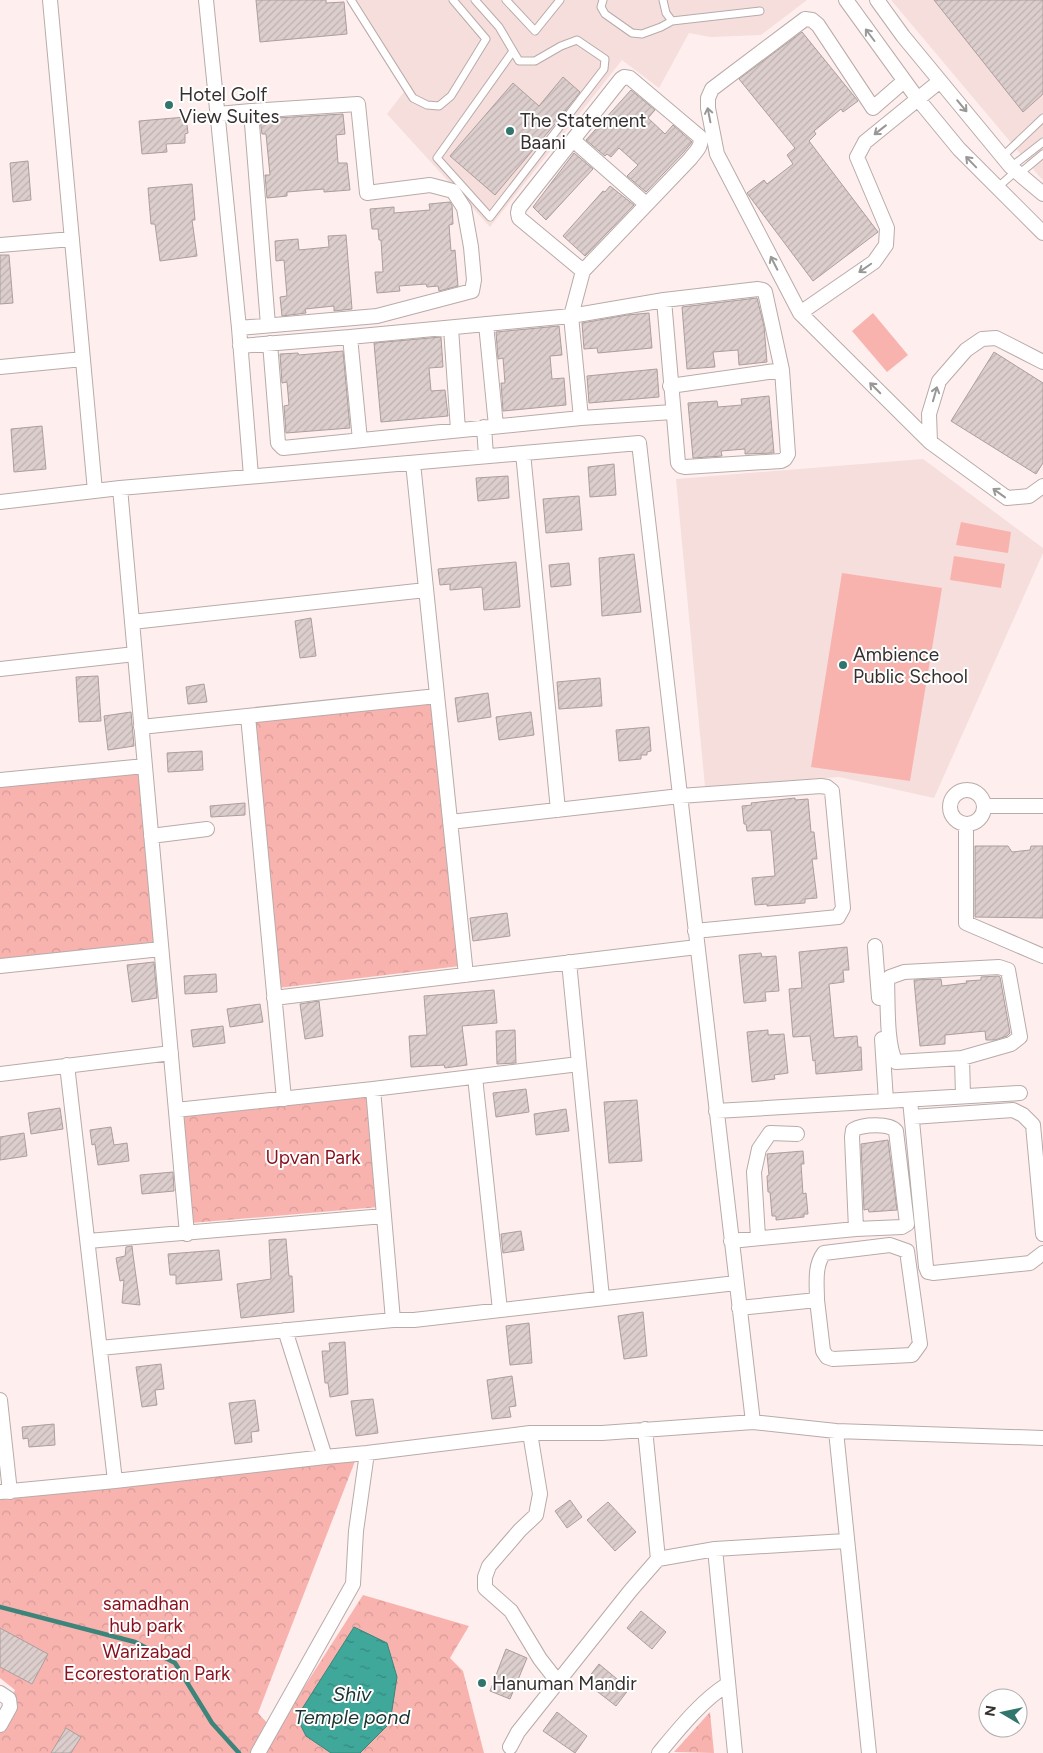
<svg xmlns="http://www.w3.org/2000/svg" width="1043" height="1753" viewBox="0 0 1043 1753" font-family="Figtree,sans-serif">
  <style>
    .built { fill: #f5dedc }
    .forest { fill: url(#forest-crowns) }
    .pitch { fill: #f8b3af }
    .water { fill: url(#water-ripples); stroke: #3d847a }
    .lines { fill: none; stroke-linecap: round; stroke-linejoin: round }
    .stream { stroke: #3d847a; stroke-width: 4.5 }
    .building { fill: url(#building-hatch); stroke: #ac9e9d }
    .lane-casing { stroke: #b8abaa; stroke-width: 9 }
    .street-casing { stroke: #b8abaa; stroke-width: 16 }
    .lane { stroke: #fff; stroke-width: 7 }
    .street { stroke: #fff; stroke-width: 14 }
    .oneway { stroke: #9a9897 }
    .poi-dot { fill: #30766d; stroke: #fff; stroke-width: 2 }
    .labels { text-anchor: middle; dominant-baseline: central; stroke-width: 4; stroke-linejoin: round; paint-order: stroke }
    .poi-label { font-size: 19px; fill: #35302f; stroke: #fff; text-anchor: start }
    .park-label { font-size: 19px; fill: #88111e; stroke: #fff }
    .water-label { font-size: 20px; font-style: italic; fill: #1c332f; stroke: #fff }
  </style>
  <defs>
    <pattern id="forest-crowns" width="20" height="18" patternUnits="userSpaceOnUse" patternTransform="scale(1.25)"><rect width="20" height="18" fill="#f8b3af"/><path d="M2 6a3 3 0 1 1 6 0M12 15a3 3 0 1 1 6 0" fill="none" stroke="#d59a97"/></pattern>
    <pattern id="water-ripples" width="26" height="14" patternUnits="userSpaceOnUse" patternTransform="scale(1.25)"><rect width="26" height="14" fill="#40a89a"/><path d="M2 4q2-2 4 0t4 0M15 11q2-2 4 0t4 0" fill="none" stroke="#36897e"/></pattern>
    <pattern id="building-hatch" width="6" height="6" patternUnits="userSpaceOnUse" patternTransform="scale(1.25)"><rect width="6" height="6" fill="#dccecd"/><path d="M-1 1l2-2M0 6l6-6M5 7l2-2" fill="none" stroke="#bdb1b0"/></pattern>
  </defs>
  <rect width="100%" height="100%" fill="#feefee"/>
  <path class="built" d="M350,0H807L761,35L711,37L689,33L659,88L622,60L490,227L387,114L410,84Z
    M891,0H1043V180L1039,176Z
    M923,459L1043,548V553L934,798L839,777L705,787L676,479Z"/>
  <path class="forest" d="M432,703L460,966L278,988L254,721Z
    M140,770L155,944L0,960V785Z
    M368,1096L379,1207L191,1223L182,1117Z
    M357,1456L258,1713L270,1726L257,1753H0V1721L15,1690L0,1678V1489Z
    M363,1595L469,1626L450,1658L463,1671L484,1753H262Z
    M710,1712L714,1753L674,1752Z"/>
  <path class="pitch" d="M873,313L908,355L887,372L852,331Z
    M961,522L1011,532L1008,553L956,545Z
    M954,556L1005,564L1001,588L950,580Z
    M842,573L942,588L910,781L811,767Z"/>
  <path class="water" d="M354,1627L387,1643L397,1677L390,1723L360,1753H331L306,1736L301,1726L300,1712Z"/>
  <g class="lines">
    <path class="stream" d="M0,1607L135,1642L175,1663L212,1723L239,1753"/>
  </g>
  <path class="building" d="M256,0H326V3L344,2L347,34L260,42Z
    M934,0H1043V94L1023,112Z
    M802,32L858,101L843,112L841,109L814,131L816,134L809,141L878,232L813,281L747,193L764,180L767,184L793,164L787,155L795,148L739,79Z
    M563,77L580,92L554,125L495,195L450,156L513,83L539,106Z
    M631,90L655,110L648,118L665,134L673,125L692,142L683,153L646,192L627,176L638,165L619,148L611,157L607,154L605,156L586,140Z
    M343,114L345,134L336,135L338,163H347L350,190L324,192V189L287,192V196L267,198L265,175H270L266,134H262L260,119Z
    M186,117L188,133L185,134V143L166,144L167,152L142,154L139,121Z
    M574,153L593,169L546,220L533,207Z
    M28,161L31,200L13,202L10,163Z
    M192,184L195,220H192L197,256L160,261L155,224H151L148,188Z
    M610,186L634,205L585,256L563,236L603,191L605,192Z
    M450,202L452,205L453,224L449,225L451,251L455,250L458,286L439,291L438,286L427,287L426,284L399,286L400,291L377,293L375,272H383L381,240H379L378,229H372L370,209L394,207V213L430,210L429,204Z
    M346,235L352,309L334,311V306L305,309L306,313L282,316L280,297L287,296L284,260L276,261L275,241L298,239L299,250L329,247L328,236Z
    M0,255H9L13,303L0,304Z
    M757,298L764,326L767,362L739,365L738,350L713,352L715,367L687,369L682,307Z
    M649,313L652,348L598,353L597,348L584,349L582,323L627,315Z
    M559,326L562,355L550,356L552,379L564,378L566,405L503,411L501,383H505L503,358L498,359L496,332Z
    M441,337L443,367L429,368L431,391L445,390L448,416L381,422L374,343Z
    M343,351L350,428L286,433L284,406L289,405L287,382L282,383L280,354L298,353L299,355Z
    M994,352L1043,383V463L1036,474L951,421Z
    M657,369L659,397L589,403L587,376Z
    M769,396L774,453L745,454V449L721,451L722,456L693,458L688,403L717,401L718,407L742,405L741,399Z
    M42,426L46,469L14,472L11,429Z
    M614,464L616,495L590,497L588,467Z
    M508,476L509,498L478,501L476,478Z
    M579,496L582,530L546,533L543,499Z
    M634,554L641,612L602,616L599,558Z
    M516,562L520,607L484,610L482,587L450,590V584L440,585L438,569Z
    M569,563L571,585L551,587L549,565Z
    M311,618L316,656L300,658L295,621Z
    M98,676L101,721L79,722L76,677Z
    M600,678L602,706L559,709L557,682Z
    M204,684L207,702L188,704L186,687Z
    M488,693L491,717L458,722L455,698Z
    M131,712L134,746L108,750L104,716Z
    M531,712L534,735L499,740L496,717Z
    M649,727L651,751L647,752V755H641V759L619,761L616,730Z
    M202,751L203,770L168,772L167,753Z
    M795,798V800L808,799L811,832H814L817,859H812L817,898L805,899V903L767,906V904L755,905L752,878L775,876L771,830L747,831L746,824H744L742,806L752,805L751,803Z
    M245,803V815L211,817L210,806Z
    M975,846H1008L1012,852L1030,850L1031,846H1043V918L975,917Z
    M507,913L510,936L473,941L470,918Z
    M847,947L849,970H843L844,982L829,984L834,1038L857,1036L858,1047H861L862,1070L816,1074L815,1060L813,1061L810,1036L793,1037L789,989L802,988L799,952Z
    M761,953L762,957L776,956L779,991L765,992L766,1001L744,1003L739,955Z
    M154,962L157,998L132,1002L127,965Z
    M216,974L217,992L185,994L184,976Z
    M998,976L1000,977L1010,1033L1007,1036L995,1040H986L985,1031L945,1035V1044L920,1046L914,980L941,979L942,986L967,983L966,981L981,980V977Z
    M494,990L497,1023L462,1026L467,1065L445,1068L444,1065L411,1067L409,1036L427,1035L424,996Z
    M319,1001L323,1036L305,1039L300,1004Z
    M260,1004L263,1022L230,1027L227,1009Z
    M223,1026L225,1043L193,1047L191,1030Z
    M515,1030L516,1063L497,1064L496,1031Z
    M768,1030V1035L784,1034L788,1073L774,1075L775,1079L752,1082L747,1032Z
    M526,1089L529,1112L496,1117L493,1093Z
    M637,1100L642,1161L609,1163L604,1102Z
    M60,1108L63,1129L31,1134L28,1113Z
    M566,1109L569,1131L536,1135L534,1114Z
    M111,1127L114,1145L127,1143L129,1161L98,1165L95,1144L92,1145L90,1130Z
    M24,1133L27,1156L0,1160V1137Z
    M888,1140L897,1210L869,1212L868,1209L864,1210L861,1144Z
    M803,1151L804,1164H801L803,1194L806,1193L808,1214H804V1217L776,1220V1216H772L770,1192H768L767,1176L769,1175L767,1154Z
    M173,1172L174,1191L142,1194L140,1175Z
    M521,1231L524,1250L503,1253L501,1234Z
    M286,1239L289,1276H292L294,1312L241,1318L237,1284L271,1279L269,1240Z
    M132,1246L133,1255L140,1305L122,1303L124,1280L120,1281L116,1258L125,1256L126,1247Z
    M219,1250L222,1280L176,1284V1275H170L168,1254Z
    M643,1312L647,1356L624,1359L618,1316Z
    M529,1323L532,1363L510,1365L506,1326Z
    M345,1342L348,1394L330,1397L328,1383H325L322,1351H330L329,1343Z
    M161,1364L164,1389L155,1390L157,1405L142,1407L136,1367Z
    M512,1376L516,1406L509,1407L511,1417L492,1419L487,1380Z
    M373,1399L378,1433L356,1436L351,1401Z
    M255,1400L259,1431L251,1432L252,1442L235,1444L229,1403Z
    M54,1424L55,1445L29,1447L28,1438L23,1439L22,1427Z
    M570,1500L582,1517L567,1528L555,1511Z
    M608,1502L636,1532L615,1551L587,1520Z
    M641,1611L666,1632L652,1649L627,1628Z
    M0,1628L48,1654L32,1684L0,1667Z
    M506,1649L527,1658L510,1699L490,1691Z
    M599,1664L629,1689L616,1706L585,1682Z
    M557,1712L587,1736L575,1753L543,1731Z
    M66,1728L81,1737L71,1753H51Z"/>
  <g class="lines">
    <defs>
      <path id="lane" d="M351,0L413,98L427,105L439,106L451,96L486,39L453,0
        M475,0L499,27L519,61H535L561,46L577,40L605,59L604,69L490,217L437,158L513,51
        M506,0L535,31L560,0
        M603,0L601,7L605,14L632,33L642,34L661,27L672,21L760,11
        M663,0L666,13L672,21
        M1003,156L1043,118
        M1011,167L1043,142
        M1019,174L1043,154
        M997,188L1016,171"/>
      <path id="street" d="M50,0L95,491
        M206,0L239,328L251,476
        M846,0L917,98L959,149L1043,233
        M877,0L903,36L1011,167L1043,194
        M904,81L873,108L818,25L812,20L805,19L712,89L708,98V108L717,154L800,313L930,442L1007,498L1029,496L1043,486
        M218,114L251,111
        M573,140L646,204
        M0,245L72,239
        M800,313L874,262L886,245L887,228L857,157L865,142L940,81
        M486,324L496,426
        M239,328L377,316L472,291L474,280L471,247L464,208L453,191L430,185L367,193L358,104L251,111L268,325
        M451,328L458,430
        M350,337L360,440
        M270,343L278,443L283,448L581,418L571,316L583,271L690,159C695,152 703,146 700,137L630,78L624,77L621,79L519,208L518,213L519,218L583,271
        M240,346L350,337L571,316L664,300L758,289L763,290L765,292L782,370L788,454L785,459L781,461L685,467L681,466L678,463L664,300
        M0,367L83,359
        M670,386L782,370
        M581,418L673,412
        M484,427L486,456
        M930,442L929,414L939,381L966,350L982,339L996,338L1043,362
        M523,453L558,810
        M413,463L466,975
        M120,488L187,1234
        M0,502L120,488L639,443L753,1422
        M132,622L426,590
        M0,669L135,654
        M248,716L284,1099
        M141,727L437,696
        M0,780L145,766
        M950 807a17 17 0 1 1 34 0a17 17 0 1 1-34 0Z
        M984,806H1043
        M450,822L680,796L821,786L827,787L832,791L843,908L838,917L695,931
        M966,824V923L1043,956
        M151,836L207,829
        M875,946L879,998
        M569,962L602,1298
        M0,966L161,949
        M274,998L697,947
        M882,1039L886,1101
        M962,1058L1011,1044L1020,1037L1008,970L999,967L904,972L890,977L887,980C888,1000 886,1046 896,1062L962,1058L963,1096
        M67,1065L115,1481
        M0,1074L171,1053
        M475,1077L500,1310
        M373,1089L393,1320
        M910,1100L926,1267L928,1272L933,1273L1030,1263L1043,1253
        M176,1110L373,1089L579,1064
        M716,1111L1020,1093
        M912,1117L1013,1110L1023,1115L1033,1125L1043,1234
        M758,1237L754,1172L759,1149L770,1133L797,1134
        M88,1241L384,1216
        M731,1241L856,1229L902,1227L907,1224L896,1131C889,1123 863,1124 853,1130L852,1137L856,1229
        M739,1308L817,1300C817,1284 814,1266 824,1253L890,1245L907,1251L920,1344L912,1355L833,1359L827,1357L823,1351L817,1300
        M285,1330L325,1457
        M100,1348L393,1320H414L736,1283
        M0,1400L10,1492
        M645,1429L658,1559
        M836,1431L869,1753
        M530,1433L540,1494L536,1515L520,1530L489,1566L485,1577V1588L511,1611L540,1659L558,1682
        M0,1492L115,1481L325,1457L367,1453L530,1433H602L753,1422L836,1431L1043,1438
        M715,1549L735,1753
        M0,1693L9,1699L10,1707L0,1725
        M510,1747L518,1732L631,1590L658,1559L715,1549L846,1541
        M258,1753L353,1584L356,1531L367,1453
        M659,1753C679,1729 702,1700 728,1684"/>
    </defs>
    <use href="#lane" class="lane-casing"/>
    <use href="#street" class="street-casing"/>
    <use href="#lane" class="lane"/>
    <use href="#street" class="street"/>
  </g>
  <defs><path id="oneway-shaft" d="M-6 0H5M1.5-3L5.5 0L1.5 3" fill="none" stroke-width="1.6" stroke-linecap="round" stroke-linejoin="round" transform="scale(1.25)"/></defs>
  <g class="oneway">
    <use href="#oneway-shaft" transform="translate(870 35) rotate(-127)"/>
    <use href="#oneway-shaft" transform="translate(962 106) rotate(50)"/>
    <use href="#oneway-shaft" transform="translate(709 115) rotate(-101)"/>
    <use href="#oneway-shaft" transform="translate(880 130) rotate(142)"/>
    <use href="#oneway-shaft" transform="translate(971 162) rotate(-134)"/>
    <use href="#oneway-shaft" transform="translate(774 263) rotate(-117)"/>
    <use href="#oneway-shaft" transform="translate(865 268) rotate(145)"/>
    <use href="#oneway-shaft" transform="translate(875 388) rotate(-135)"/>
    <use href="#oneway-shaft" transform="translate(935 394) rotate(-74)"/>
    <use href="#oneway-shaft" transform="translate(999 493) rotate(-144)"/>
  </g>
  <g class="poi-dot">
    <circle cx="169" cy="105" r="5"/>
    <circle cx="510" cy="131" r="5"/>
    <circle cx="843" cy="665" r="5"/>
    <circle cx="482" cy="1683" r="5"/>
  </g>
  <g class="labels">
    <g class="poi-label">
      <text x="179" y="94">Hotel Golf<tspan x="179" dy="22">View Suites</tspan></text>
      <text x="520" y="120">The Statement<tspan x="520" dy="22">Baani</tspan></text>
      <text x="853" y="654">Ambience<tspan x="853" dy="22">Public School</tspan></text>
      <text x="492" y="1683">Hanuman Mandir</text>
    </g>
    <g class="park-label">
      <text x="313" y="1157">Upvan Park</text>
      <text x="146" y="1603">samadhan<tspan x="146" dy="22">hub park</tspan></text>
      <text x="147" y="1651">Warizabad<tspan x="147" dy="22">Ecorestoration Park</tspan></text>
    </g>
    <g class="water-label">
      <text x="352" y="1694">Shiv<tspan x="352" dy="23">Temple pond</tspan></text>
    </g>
  </g>
  <g transform="translate(1003 1713) rotate(279)"><circle r="24" fill="#ffffff" stroke="#aeacac"/>
  <path d="M0-4L9 19L0 12L-9 19Z" fill="#30766d"/>
  <text y="-8" font-size="14" font-weight="bold" text-anchor="middle" fill="#35302f">N</text>
  </g>
</svg>
